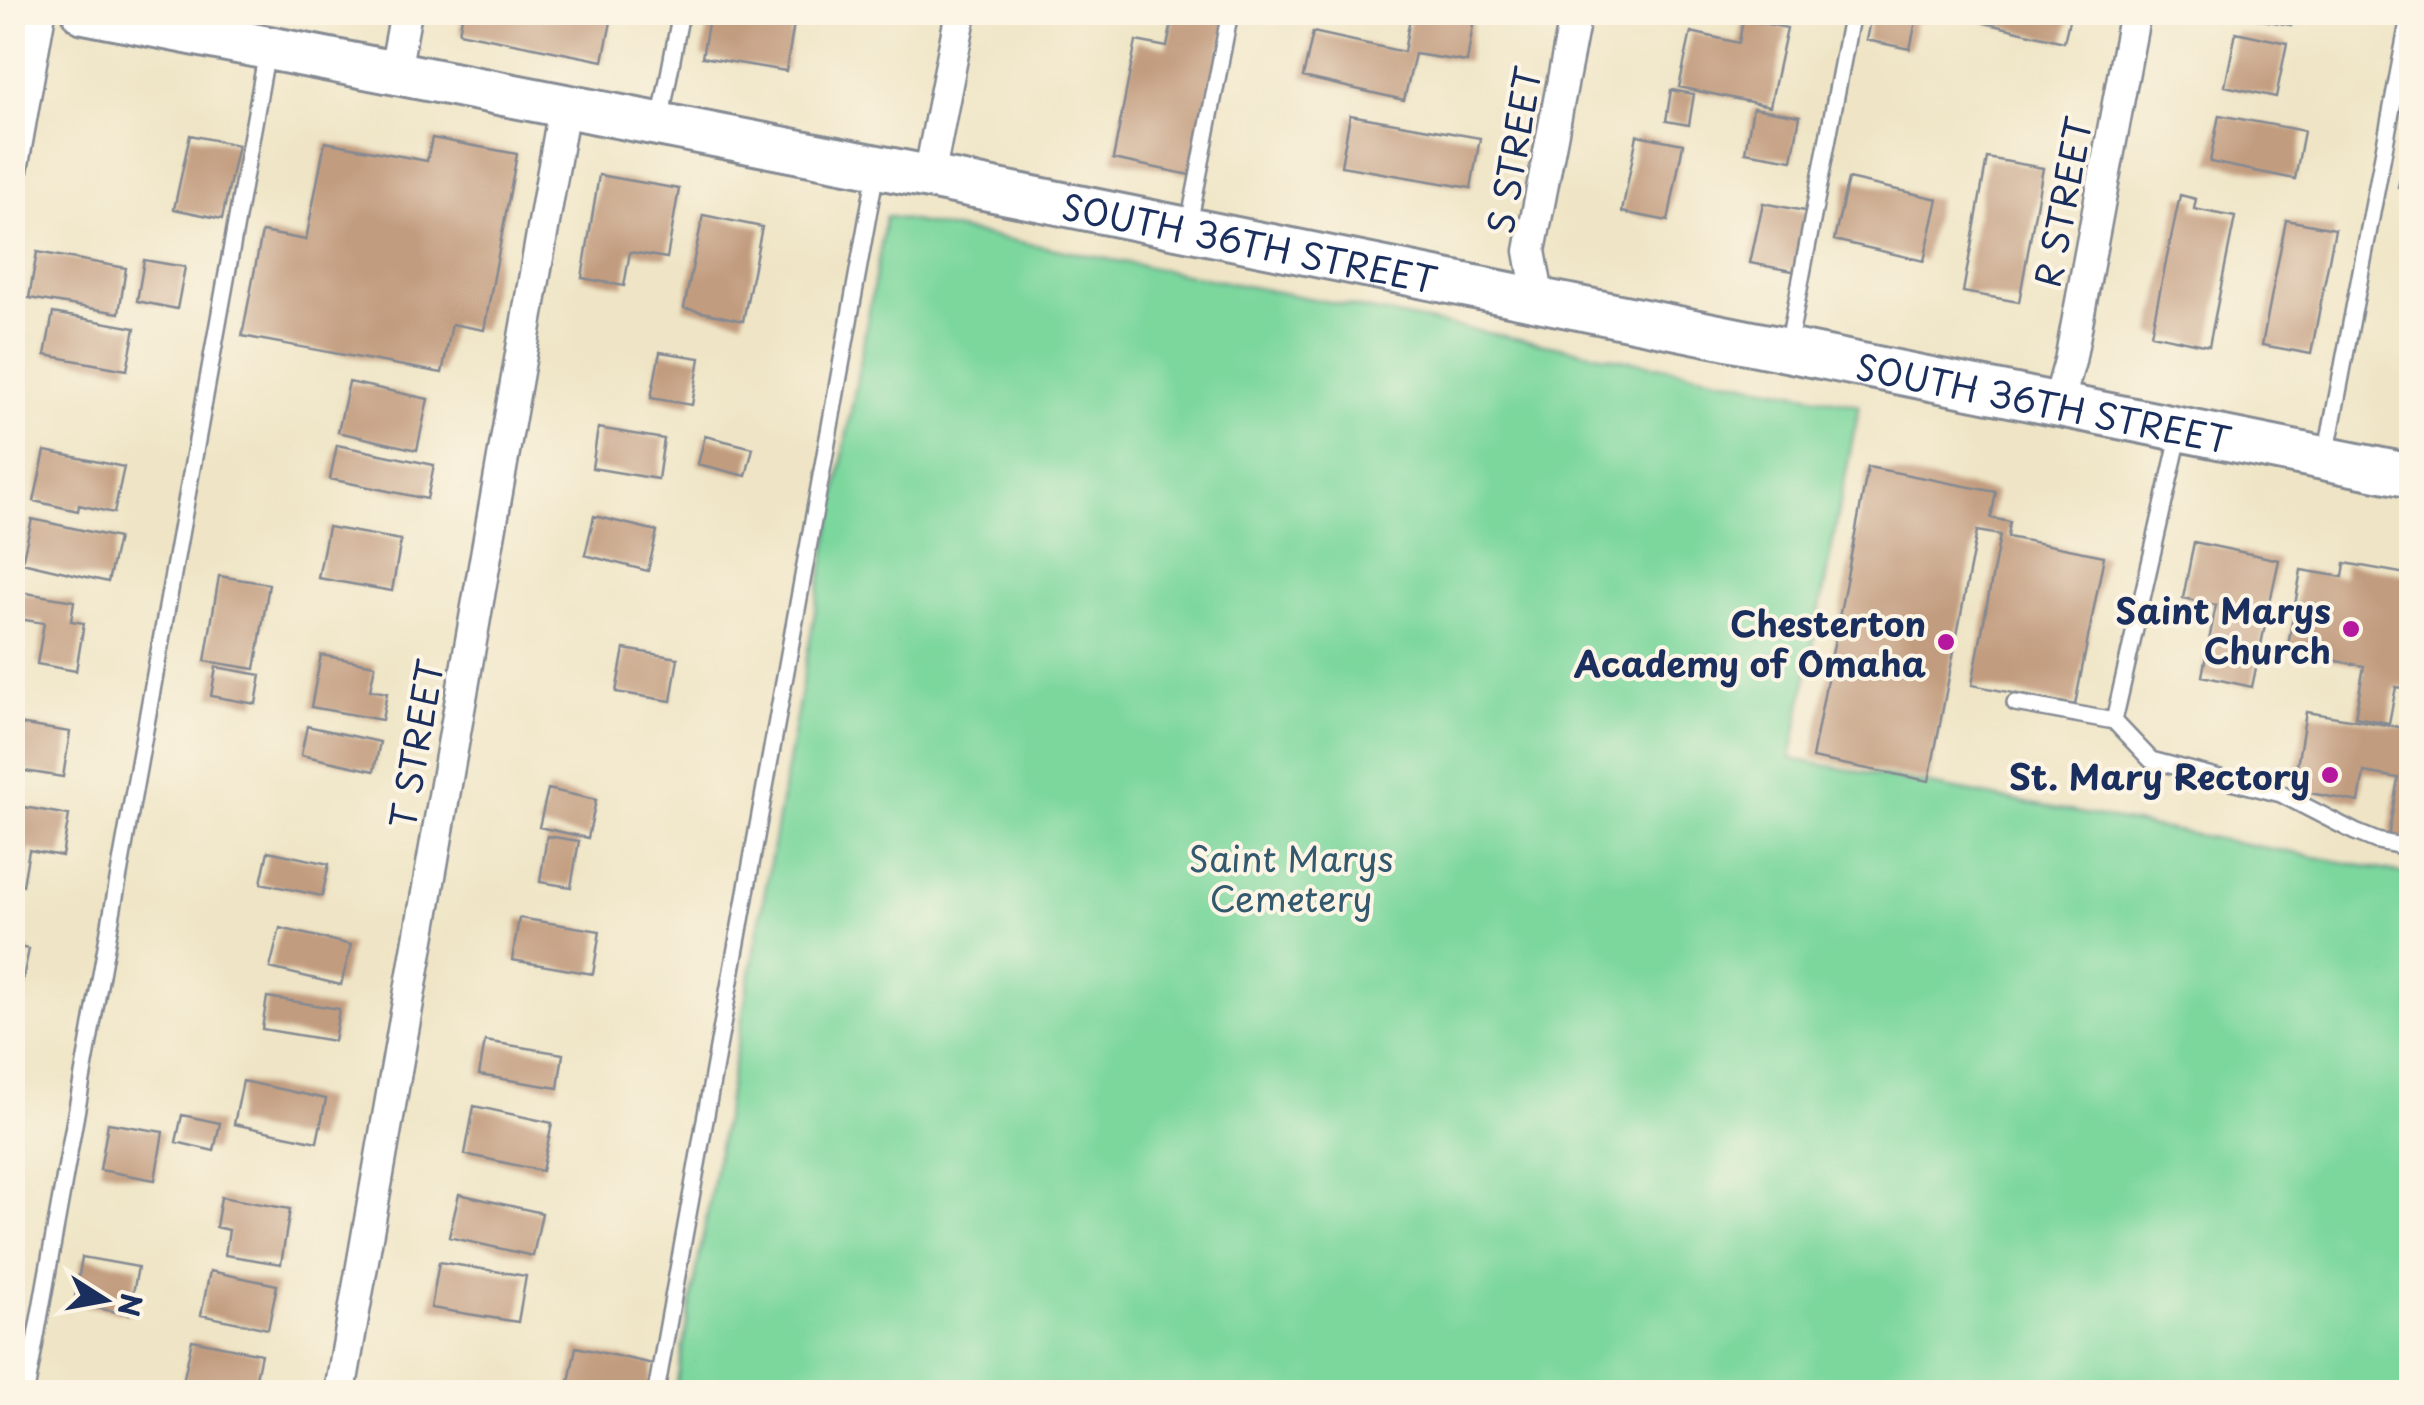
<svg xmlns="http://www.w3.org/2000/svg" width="2424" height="1405" viewBox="0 0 2424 1405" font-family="'Playpen Sans',sans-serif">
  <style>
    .green { fill: #7cd79d; stroke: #4c837e; stroke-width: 2.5 }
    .building { fill: #c29c7f }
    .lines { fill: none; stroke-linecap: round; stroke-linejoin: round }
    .lane-casing { stroke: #858a92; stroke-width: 20 }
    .street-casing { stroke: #858a92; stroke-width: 35 }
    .secondary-casing { stroke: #858a92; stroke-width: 48 }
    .lane { stroke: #fff; stroke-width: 15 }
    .street { stroke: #fff; stroke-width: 30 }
    .secondary { stroke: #fff; stroke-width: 42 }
    .poi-dot { fill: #b5179e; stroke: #fcf5e5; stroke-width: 4 }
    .labels { text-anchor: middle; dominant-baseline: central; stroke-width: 8; stroke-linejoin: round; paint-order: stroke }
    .street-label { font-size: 35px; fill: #1b2f5e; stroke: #fcf5e5 }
    .poi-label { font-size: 35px; font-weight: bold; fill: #1b2f5e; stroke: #fcf5e5; text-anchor: end }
    .park-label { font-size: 35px; fill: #33596e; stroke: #fcf5e5 }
  </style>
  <rect width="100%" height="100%" fill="#fcf5e5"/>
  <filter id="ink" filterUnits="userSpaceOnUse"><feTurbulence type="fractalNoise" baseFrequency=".01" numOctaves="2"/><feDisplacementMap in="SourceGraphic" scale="20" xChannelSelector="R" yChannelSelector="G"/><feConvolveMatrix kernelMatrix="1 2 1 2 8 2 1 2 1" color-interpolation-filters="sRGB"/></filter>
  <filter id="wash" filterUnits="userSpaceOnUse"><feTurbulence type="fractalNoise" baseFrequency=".0048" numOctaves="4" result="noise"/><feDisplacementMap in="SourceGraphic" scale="40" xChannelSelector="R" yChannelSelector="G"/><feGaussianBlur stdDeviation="2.25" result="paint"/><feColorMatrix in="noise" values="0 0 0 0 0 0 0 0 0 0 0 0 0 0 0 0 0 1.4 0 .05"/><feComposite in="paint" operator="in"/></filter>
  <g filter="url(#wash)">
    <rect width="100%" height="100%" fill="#efe5c6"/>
    <path class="green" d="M886,216L1859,405L1791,759L2411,875L2412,1358L2405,1392H675Z"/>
    <g id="blocks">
      <path class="building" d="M463,12H613L603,61L459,32Z
        M710,12H796L786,71L702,57Z
        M1174,12H1229L1195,176L1113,159L1136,41L1167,47Z
        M1411,12H1475L1467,62L1415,54L1404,100L1303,77L1313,32L1404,52Z
        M1872,12H1918L1910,49L1866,40Z
        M1987,12H2071L2064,42L1985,23Z
        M2240,12H2294L2291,25L2240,16Z
        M1743,19L1787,28L1770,106L1679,87L1691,32L1739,43Z
        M2236,32L2287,43L2276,97L2225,86Z
        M1671,90L1694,94L1689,125L1666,121Z
        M1753,108L1800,116L1792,160L1745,152Z
        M1350,115L1480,138L1471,188L1341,166Z
        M2219,115L2304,131L2295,179L2210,162Z
        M190,135L238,145L222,219L174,209Z
        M1637,135L1683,144L1668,221L1622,212Z
        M432,138L517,154L484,330L452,324L442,373L242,336L262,232L306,240L325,142L427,161Z
        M2407,148L2412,149V190L2398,187Z
        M1987,158L2043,168L2019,302L1963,292Z
        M599,175L679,189L667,258L630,252L624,286L582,278Z
        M1848,179L1938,199L1924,261L1834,240Z
        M2180,195L2196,199L2194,209L2235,217L2209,346L2151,334Z
        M1763,203L1810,212L1798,272L1750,263Z
        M703,215L762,227L743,321L684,308Z
        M2286,220L2335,229L2311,354L2262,345Z
        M37,252L126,268L119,313L29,298Z
        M144,260L185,267L177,309L137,301Z
        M53,313L135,328L127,370L45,355Z
        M660,352L700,358L692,405L651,398Z
        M349,382L428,399L417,450L338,432Z
        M598,428L664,439L658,479L592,468Z
        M705,436L753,448L746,476L698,464Z
        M337,445L434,465L427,499L330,479Z
        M45,451L124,467L114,513L79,505L78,511L34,501Z
        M1868,467L1996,492L1991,518L2010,522L2008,537L2104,556L2075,705L1972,685L2000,535L1977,531L1929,781L1812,758Z
        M594,516L657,531L648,571L585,555Z
        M32,519L118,538L108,582L22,562Z
        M328,527L401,540L392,591L318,578Z
        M2194,542L2279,560L2252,687L2202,676L2216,605L2183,598Z
        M2345,563L2412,575V689L2396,687L2389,723L2355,717L2364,666L2287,652L2301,570L2343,577Z
        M219,576L269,584L255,669L205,661Z
        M14,591L74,601L71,621L84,623L76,671L37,664L44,623L12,618Z
        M624,649L678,658L671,701L616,692Z
        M321,655L375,665L370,690L387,693L382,720L311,707Z
        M216,667L261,675L256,704L211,696Z
        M2306,712L2412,729V841L2388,838L2398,778L2364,772L2359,802L2293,790Z
        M12,723L70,732L63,777L12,769Z
        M307,726L380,742L374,771L301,755Z
        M548,789L596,800L588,838L539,827Z
        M12,805L69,815L62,856L29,850L23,885L12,883Z
        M547,836L579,841L571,887L540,882Z
        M268,851L329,864L322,896L261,883Z
        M519,918L600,931L593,974L512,960Z
        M280,928L351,945L341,985L270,968Z
        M12,946L29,949L20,993L12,992Z
        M267,997L339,1009L334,1041L262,1029Z
        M485,1041L563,1054L558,1088L479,1075Z
        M243,1081L326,1099L317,1142L234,1124Z
        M474,1106L552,1123L542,1171L465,1154Z
        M182,1115L220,1123L214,1151L176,1142Z
        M108,1123L163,1132L155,1180L100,1170Z
        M459,1194L542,1213L533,1256L449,1237Z
        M221,1197L290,1209L281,1264L225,1255L229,1230L216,1227Z
        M82,1257L138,1267L129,1314L74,1304Z
        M439,1262L526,1276L518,1322L431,1308Z
        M210,1271L277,1285L268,1329L201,1315Z
        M192,1340L261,1354L253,1392H181Z
        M576,1347L653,1364L647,1392H567Z
        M433,1385L458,1391V1392H432Z"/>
    </g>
  </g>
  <g filter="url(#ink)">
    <use href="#blocks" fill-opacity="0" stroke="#858a92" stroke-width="2.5"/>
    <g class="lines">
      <defs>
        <path id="lane" d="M660,122L681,12
          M1189,224L1230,12
          M1788,347L1852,12
          M2326,456L2410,12
          M2015,703L2114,721L2151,760L2281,794L2355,832L2377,841L2412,848
          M2114,721L2180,432
          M26,1392L267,51
          M656,1392L876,171"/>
        <path id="street" d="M395,71L406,12
          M12,170L40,12
          M929,177L961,12
          M1539,301L1530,251L1576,12
          M2058,404L2070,361L2135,12
          M340,1392L564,108"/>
        <g id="secondary">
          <path id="s1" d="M84,12L929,177L2412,476"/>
        </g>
      </defs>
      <use href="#lane" class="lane-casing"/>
      <use href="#street" class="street-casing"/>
      <use href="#secondary" class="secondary-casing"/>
      <use href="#lane" class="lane"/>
      <use href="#street" class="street"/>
      <use href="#secondary" class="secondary"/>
    </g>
  </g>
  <g class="poi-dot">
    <circle cx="2351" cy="629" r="10"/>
    <circle cx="1946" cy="642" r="10"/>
    <circle cx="2330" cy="775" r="10"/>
  </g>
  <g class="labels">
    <g class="street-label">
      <text transform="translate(1513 150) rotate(-80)">S STREET</text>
      <text transform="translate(2062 202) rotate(-79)">R STREET</text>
      <text stroke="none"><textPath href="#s1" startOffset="1188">SOUTH 36TH STREET</textPath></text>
      <text stroke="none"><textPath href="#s1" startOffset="1998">SOUTH 36TH STREET</textPath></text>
      <text transform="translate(415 744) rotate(-80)">T STREET</text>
    </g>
    <g class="poi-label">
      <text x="2331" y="609">Saint Marys<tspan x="2331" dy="40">Church</tspan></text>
      <text x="1926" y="622">Chesterton<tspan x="1926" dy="40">Academy of Omaha</tspan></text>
      <text x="2310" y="775">St. Mary Rectory</text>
    </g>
    <g class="park-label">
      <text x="1291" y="857">Saint Marys<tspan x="1291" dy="40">Cemetery</tspan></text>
    </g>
  </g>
  <rect width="2424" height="1405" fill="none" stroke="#fcf5e5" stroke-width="50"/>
  <g transform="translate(105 1300) rotate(101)" stroke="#fcf5e5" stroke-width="8" paint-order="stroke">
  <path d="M0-8L18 38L0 25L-18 38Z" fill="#1b2f5e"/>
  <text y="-15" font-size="28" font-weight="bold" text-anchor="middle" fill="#1b2f5e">N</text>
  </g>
</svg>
